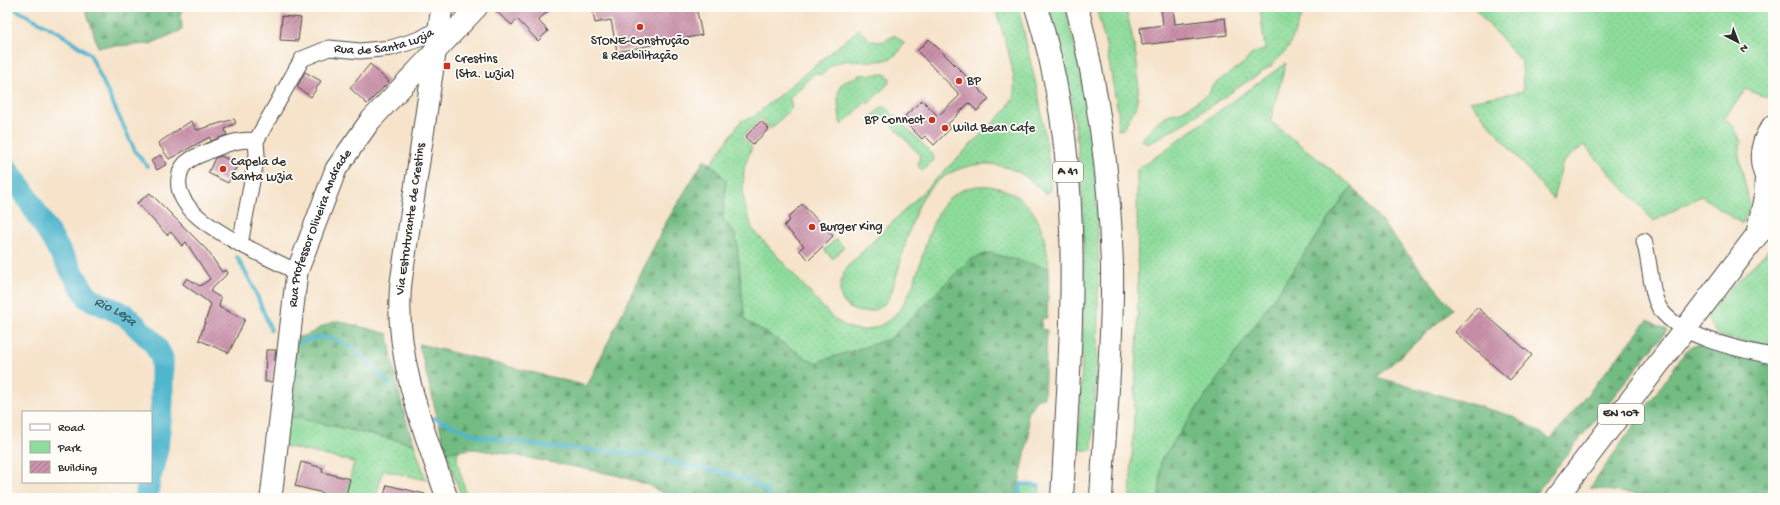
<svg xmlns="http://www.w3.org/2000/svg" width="1780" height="505" viewBox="0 0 1780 505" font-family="'Gochi Hand',sans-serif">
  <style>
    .green { fill: url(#green-dots); stroke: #5c8463 }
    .forest { fill: url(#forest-firs); stroke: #4e7457 }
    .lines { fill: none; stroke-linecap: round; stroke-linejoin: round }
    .stream { stroke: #4fb6cd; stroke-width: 4 }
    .river { stroke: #4fb6cd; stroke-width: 23 }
    .building { fill: url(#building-hatch) }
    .street-casing { stroke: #494743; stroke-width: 17 }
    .secondary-casing { stroke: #494743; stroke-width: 23 }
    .primary-casing { stroke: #494743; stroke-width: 24 }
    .highway-casing { stroke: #494743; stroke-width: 24 }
    .street { stroke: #fff; stroke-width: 15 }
    .secondary { stroke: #fff; stroke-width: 21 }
    .primary { stroke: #fff; stroke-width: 22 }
    .highway { stroke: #fff; stroke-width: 22 }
    .poi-dot { fill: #c8321e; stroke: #fdfcf7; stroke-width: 1.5 }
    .labels { text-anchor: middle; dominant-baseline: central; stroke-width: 3.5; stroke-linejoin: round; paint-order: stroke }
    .shield { fill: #fdfcf7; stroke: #6a6a68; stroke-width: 1 }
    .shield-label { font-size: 12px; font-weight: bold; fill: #2b2b2b }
    .street-label { font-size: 13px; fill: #2b2b2b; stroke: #fdfcf7 }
    .poi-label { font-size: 13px; fill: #2b2b2b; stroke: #fdfcf7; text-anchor: start }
    .water-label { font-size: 14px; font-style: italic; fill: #385c64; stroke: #fdfcf7 }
  </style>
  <defs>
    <pattern id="green-dots" width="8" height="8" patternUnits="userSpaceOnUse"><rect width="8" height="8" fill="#8edc9b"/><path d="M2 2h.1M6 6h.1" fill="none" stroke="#7bbd86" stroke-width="1.8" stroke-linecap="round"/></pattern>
    <pattern id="forest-firs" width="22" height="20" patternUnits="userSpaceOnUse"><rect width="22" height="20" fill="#72bc83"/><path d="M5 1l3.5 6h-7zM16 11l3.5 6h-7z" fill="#5e996b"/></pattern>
    <pattern id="building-hatch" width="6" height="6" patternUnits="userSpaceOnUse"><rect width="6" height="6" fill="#cb91aa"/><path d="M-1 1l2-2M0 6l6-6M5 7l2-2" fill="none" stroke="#a5778b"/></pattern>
  </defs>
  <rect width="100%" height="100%" fill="#fdfcf7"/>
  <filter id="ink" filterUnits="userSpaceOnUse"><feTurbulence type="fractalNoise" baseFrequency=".025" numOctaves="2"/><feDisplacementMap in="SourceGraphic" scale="8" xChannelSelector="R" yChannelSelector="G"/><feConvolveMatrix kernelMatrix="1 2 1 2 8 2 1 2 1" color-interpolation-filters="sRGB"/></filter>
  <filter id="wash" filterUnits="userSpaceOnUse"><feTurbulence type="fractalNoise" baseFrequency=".012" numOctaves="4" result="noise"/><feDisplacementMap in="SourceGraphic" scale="16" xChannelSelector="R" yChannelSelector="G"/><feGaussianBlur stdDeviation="0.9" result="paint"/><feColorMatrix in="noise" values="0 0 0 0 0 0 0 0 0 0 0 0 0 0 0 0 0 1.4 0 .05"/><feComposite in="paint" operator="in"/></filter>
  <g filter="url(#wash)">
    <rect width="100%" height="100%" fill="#f6e3ca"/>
    <path class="green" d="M995,7H1018L1039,98L1049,163L1050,191L1047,193H1044C1030,176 1011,166 989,164C963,163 935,177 922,199C910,222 904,250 897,274C894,283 892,294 886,302C879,311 866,314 856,311C834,303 838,281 848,266L1006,110C1009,105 1013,99 1014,93C1017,72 1001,29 995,7Z
      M1049,7H1065C1075,49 1086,92 1091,135C1103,240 1098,345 1092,450H1078C1083,344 1089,237 1076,132C1070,89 1060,48 1049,7Z
      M1096,7H1125L1127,13C1133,41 1143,77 1136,105C1133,114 1127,122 1123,129L1118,130L1117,119L1119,118L1106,45Z
      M1260,7H1279L1299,13L1301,7H1305L1288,49L1271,66L1189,120L1148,144L1142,140C1150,129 1163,112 1178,113L1209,94L1212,86L1244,63L1253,53L1265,50Z
      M1473,7H1773V97L1766,98L1746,89L1724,118L1734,126L1741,142L1739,156L1750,207L1742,224L1701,196L1654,221L1584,145L1563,162L1553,199L1470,101L1523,91L1522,62Z
      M859,29L871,41L882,42L895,35L904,43C891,74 859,54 836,63C830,65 826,71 822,75L815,73L790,98L792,108L771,129L761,118L742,137L752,147L744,168L743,194L746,210L752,228L830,315C841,325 856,333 871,329C924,314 916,237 946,202C971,174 1017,185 1035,215C1044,230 1047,250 1049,268L989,253L969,260L890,339L814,363L745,320L736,236L723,220L726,180L711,164L741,121L753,117Z
      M1286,63L1270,121L1352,186L1161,460L1159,498H1130L1138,329L1137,170Z
      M885,74L890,78L889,83L868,104L866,102L842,125L840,122C839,103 831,79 857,78L858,75Z
      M882,107L887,108L933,154L934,160L925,169L922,170L918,166L920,155L882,115L874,122L870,118Z
      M836,239L844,247L833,259L824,250Z
      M1773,245V348L1718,336L1705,315Z
      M288,416L414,444L426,480L383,470L376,498H345L354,462L284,446Z
      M459,450C452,461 467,484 465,498H462L446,452Z
      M1022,485L1040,487L1039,498H1019Z"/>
    <path class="forest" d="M85,7H181L182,30L150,44L98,47Z
      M704,160L711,164L726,180L723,219L736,236L745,320L814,363L890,339L969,260L989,253L1049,268L1047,318L1042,319L1041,329L1047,330L1044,397L1038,398L1027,413L1029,435L1016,498H671L649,485L616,475L513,455L474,449L446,452L419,344L587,386L665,224Z
      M1352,186L1453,309L1377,377L1512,416L1551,439L1648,320L1667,330L1532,498H1159L1161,460Z
      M339,321L388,334C394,372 401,408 414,444L288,416L296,337C311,338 322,322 339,321Z
      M1700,345L1773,363V498H1667L1590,488L1685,352L1692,346Z"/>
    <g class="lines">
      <path class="stream" d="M11,7L58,32L90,54L135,151L147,166
        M237,257L253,286L271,330
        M299,342C306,341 314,337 321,337C350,338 370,365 389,384
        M434,418L478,436L551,447L643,454L687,466L718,471L747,480L767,491L769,498
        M1018,498L1021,484L1039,486"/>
      <g class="river">
        <path id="s1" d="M7,169L25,194L88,298L125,315L154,343L162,358V404L157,449L151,473"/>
        <path d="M146,498L149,482"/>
      </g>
    </g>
    <g id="blocks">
      <path class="building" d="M491,7H553L538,20L548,31L538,41L517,19L512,25Z
        M592,7H696L702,35L617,52L611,20L595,23Z
        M1161,7H1173L1175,24L1225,18L1227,35L1142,45L1140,28L1163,25Z
        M282,16L301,18L298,41L280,40Z
        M929,39L989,99L977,111L969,103L947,125L951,128L934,145L925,136L922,139L906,123L909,120L905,116L922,100L938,116L960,95L917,51Z
        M370,64L389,82L367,104L350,88Z
        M305,72L321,81L311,97L297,87Z
        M234,119L236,123L225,129L227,135L211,141L210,137L169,159L158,143L191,121L197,130Z
        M761,121L769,129L753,144L745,137Z
        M160,155L167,164L157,170L151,161Z
        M221,156L238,164L228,183L208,173L215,158Z
        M150,193L207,250L222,272L226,270L228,273L210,291L221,298L219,307L245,319L229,353L199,340L211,304L183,284L187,278L200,286L210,279L186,242L182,246L171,232L167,235L137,203Z
        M802,204L833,236L809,260L799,250L804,246L784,226L790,220L788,218Z
        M1477,307L1532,355L1510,380L1455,332Z
        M266,350H276L272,382H265Z
        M301,462L323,468L322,472L350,479L346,495L340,493L339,498H328L322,497L323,493L295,486Z
        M387,485L425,494V498H383Z"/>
    </g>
  </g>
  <g filter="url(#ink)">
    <use href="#blocks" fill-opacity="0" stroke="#494743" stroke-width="1"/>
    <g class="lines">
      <defs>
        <g id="street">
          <path id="s2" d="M256,141C239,138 225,145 209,151C203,154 195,156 190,160C183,164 180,170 179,178C174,209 218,231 240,244L257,155L256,141L302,59L329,48L360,51L391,48L420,39L439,28"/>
          <path d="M1644,241C1650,261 1650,286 1657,303C1671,336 1741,350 1773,356"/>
          <path d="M240,244L297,272"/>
        </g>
        <g id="secondary">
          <path d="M442,7L401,282C393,356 424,430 447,498"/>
          <path id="s3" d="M271,498L297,272L336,169L370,121L477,7"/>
        </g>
        <path id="primary" d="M1773,126C1758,146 1758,168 1773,187
          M1757,235L1765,197L1766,178
          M1556,498L1757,235L1773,220"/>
        <path id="highway" d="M1036,7C1087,165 1071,335 1062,498
          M1077,7C1099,93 1110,179 1112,268C1113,344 1105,422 1101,498"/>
      </defs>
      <use href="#street" class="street-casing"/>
      <use href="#secondary" class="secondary-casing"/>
      <use href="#primary" class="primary-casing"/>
      <use href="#highway" class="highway-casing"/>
      <use href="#street" class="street"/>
      <use href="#secondary" class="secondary"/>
      <use href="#primary" class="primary"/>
      <use href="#highway" class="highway"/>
    </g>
  </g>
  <g class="poi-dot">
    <circle cx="640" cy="27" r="4"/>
    <rect x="443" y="62" width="8" height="8" rx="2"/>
    <circle cx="959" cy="81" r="4"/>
    <circle cx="932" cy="120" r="4"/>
    <circle cx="945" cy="128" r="4"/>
    <circle cx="223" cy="169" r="4"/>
    <circle cx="812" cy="227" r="4"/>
  </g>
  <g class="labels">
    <g class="shield">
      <rect x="1053" y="162" width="30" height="20" rx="3"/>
      <rect x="1598" y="404" width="46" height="20" rx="3"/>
    </g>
    <g class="shield-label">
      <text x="1068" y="172">A 41</text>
      <text x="1621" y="414">EN 107</text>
    </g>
    <g class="street-label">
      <text stroke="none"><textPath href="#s2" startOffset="471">Rua de Santa Luzia</textPath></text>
      <text transform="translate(411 219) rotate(-82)">Via Estruturante de Crestins</text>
      <text stroke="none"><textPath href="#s3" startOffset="276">Rua Professor Oliveira Andrade</textPath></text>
    </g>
    <g class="poi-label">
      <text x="640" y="41" text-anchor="middle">STONE-Construção<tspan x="640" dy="15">&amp; Reabilitação</tspan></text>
      <text x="455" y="59">Crestins<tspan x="455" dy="15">(Sta. Luzia)</tspan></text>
      <text x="967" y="81">BP</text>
      <text x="924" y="120" text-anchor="end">BP Connect</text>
      <text x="953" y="128">Wild Bean Cafe</text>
      <text x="231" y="162">Capela de<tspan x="231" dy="15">Santa Luzia</tspan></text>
      <text x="820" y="227">Burger King</text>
    </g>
    <g class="water-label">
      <text stroke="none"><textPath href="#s1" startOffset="183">Rio Leça</textPath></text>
    </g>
  </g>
  <rect width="1780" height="505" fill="none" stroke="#fdfcf7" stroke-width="24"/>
  <rect x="22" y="411" width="130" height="72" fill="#fdfcf7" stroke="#a9a8a5"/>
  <rect x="30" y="424" width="20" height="6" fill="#ffffff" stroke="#a9a8a5"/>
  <text x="58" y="431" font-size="12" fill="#2b2b2b">Road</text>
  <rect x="30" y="441" width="20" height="12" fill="#8edc9b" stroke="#a9a8a5"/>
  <text x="58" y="451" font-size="12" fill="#2b2b2b">Park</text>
  <rect x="30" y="461" width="20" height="12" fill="url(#building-hatch)" stroke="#a9a8a5"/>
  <text x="58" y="471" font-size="12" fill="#2b2b2b">Building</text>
  <g transform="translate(1738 42) rotate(138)" stroke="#fdfcf7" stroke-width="3" paint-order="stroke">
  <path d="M0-3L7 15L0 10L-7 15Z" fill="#2b2b2b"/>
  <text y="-6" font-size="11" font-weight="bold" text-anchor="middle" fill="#2b2b2b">N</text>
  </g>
</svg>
